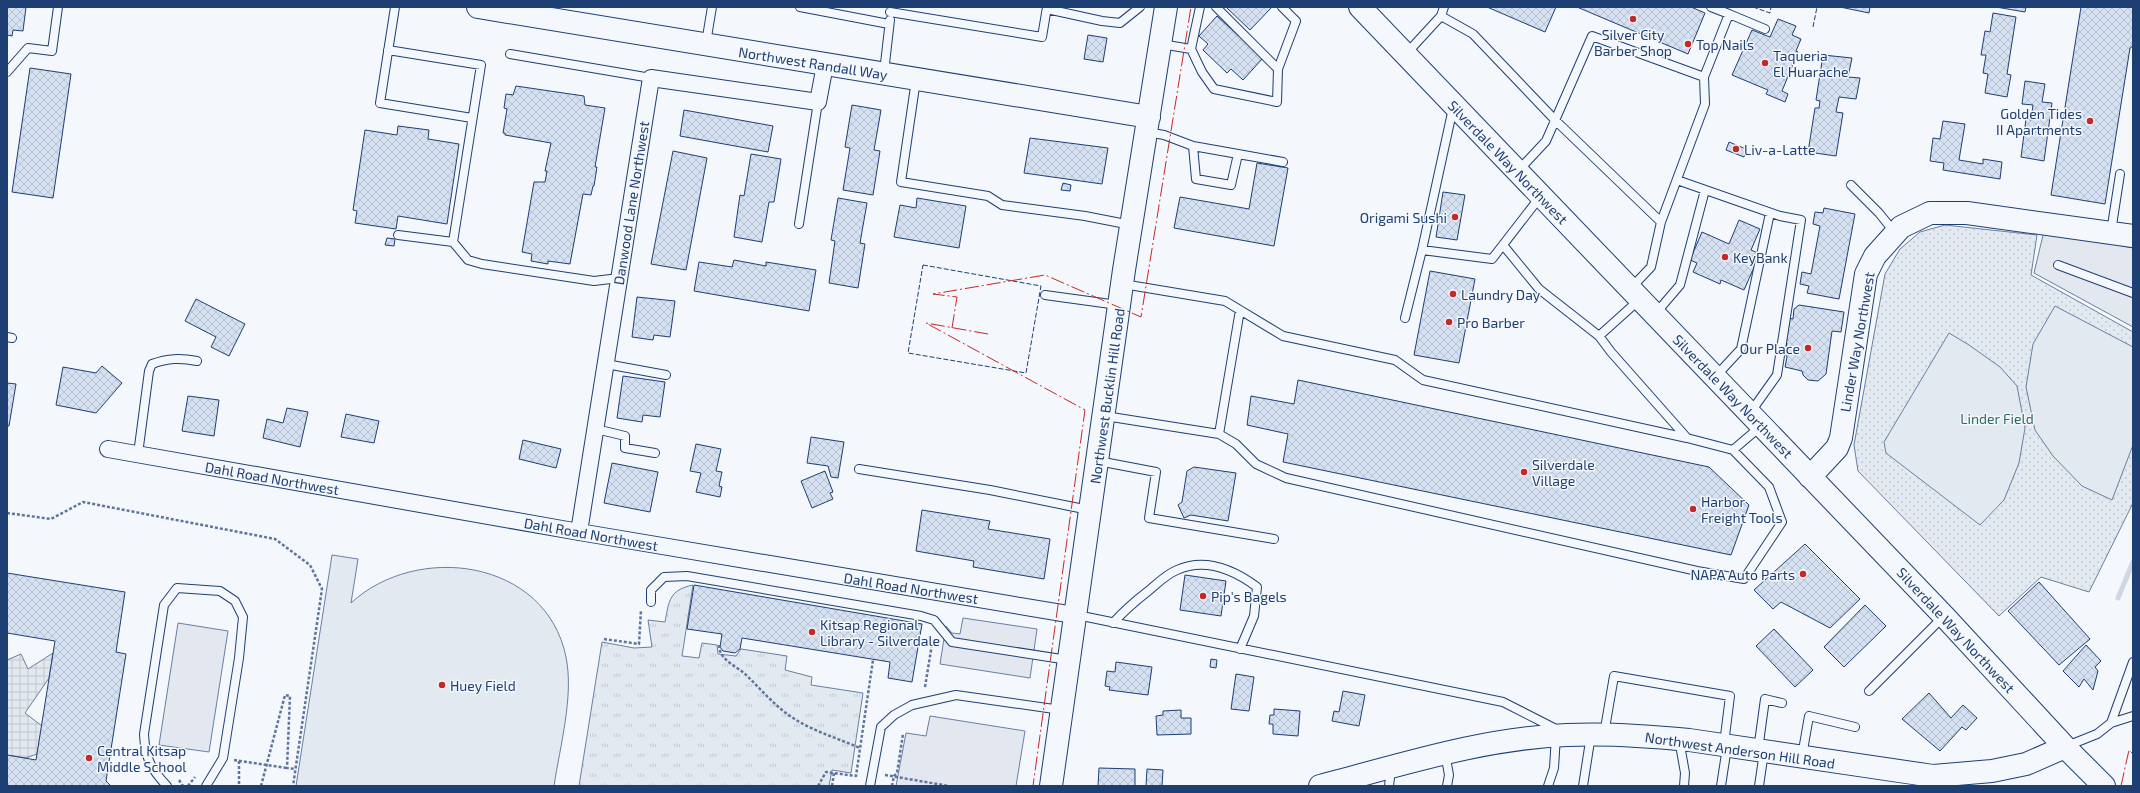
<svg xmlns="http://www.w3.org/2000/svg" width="2140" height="793" viewBox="0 0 2140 793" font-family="'Exo 2',sans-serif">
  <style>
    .grass { fill: url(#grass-tufts); stroke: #687fa3 }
    .park { fill: url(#park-dots); stroke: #687fa3 }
    .pitch { fill: #e3e9f0; stroke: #687fa3 }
    .parking { fill: #e3e8f0; stroke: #687fa3 }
    .plaza { fill: url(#plaza-grid); stroke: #687fa3 }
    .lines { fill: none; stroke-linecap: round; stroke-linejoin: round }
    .stream { stroke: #cfd7e4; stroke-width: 5 }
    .building { fill: url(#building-cross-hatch); stroke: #1d3f73 }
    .lane-casing { stroke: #1d3f73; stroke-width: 10 }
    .street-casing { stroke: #1d3f73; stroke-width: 18 }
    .secondary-casing { stroke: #1d3f73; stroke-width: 24 }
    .path { stroke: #5e769c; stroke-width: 2.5; stroke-dasharray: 3 2; stroke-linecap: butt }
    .lane { stroke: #f4f7fb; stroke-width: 8 }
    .street { stroke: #f4f7fb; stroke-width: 16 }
    .secondary { stroke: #f4f7fb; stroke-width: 22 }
    .fence { stroke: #1d3f73; stroke-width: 1; stroke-dasharray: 5 2; stroke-linecap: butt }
    .power { stroke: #c62828; stroke-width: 1; stroke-dasharray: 14 3 2 3; stroke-linecap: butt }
    .poi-dot { fill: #c62828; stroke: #f4f7fb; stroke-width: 1.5 }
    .labels { text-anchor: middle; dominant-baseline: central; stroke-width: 3; stroke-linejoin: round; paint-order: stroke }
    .poi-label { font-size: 14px; fill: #1d3f73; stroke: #f4f7fb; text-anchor: start }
    .street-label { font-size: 14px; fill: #1d3f73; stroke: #f4f7fb }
    .park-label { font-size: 14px; fill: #2c6c60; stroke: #f4f7fb }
  </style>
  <defs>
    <pattern id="grass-tufts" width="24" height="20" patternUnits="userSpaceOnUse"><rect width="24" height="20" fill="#e3e9f0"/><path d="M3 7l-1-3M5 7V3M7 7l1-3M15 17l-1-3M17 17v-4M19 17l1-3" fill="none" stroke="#c2c9d1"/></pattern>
    <pattern id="park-dots" width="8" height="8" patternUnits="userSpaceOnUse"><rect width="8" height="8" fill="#e3e9f0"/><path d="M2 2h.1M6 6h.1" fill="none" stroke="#c2c9d1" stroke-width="1.8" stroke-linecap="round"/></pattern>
    <pattern id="plaza-grid" width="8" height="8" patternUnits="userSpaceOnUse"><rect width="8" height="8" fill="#e3e8f0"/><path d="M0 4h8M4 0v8" fill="none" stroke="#c2c8d1"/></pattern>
    <pattern id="building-cross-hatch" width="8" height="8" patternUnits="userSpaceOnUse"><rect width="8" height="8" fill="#d5e0f0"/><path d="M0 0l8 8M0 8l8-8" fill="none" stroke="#b6c1d1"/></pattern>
  </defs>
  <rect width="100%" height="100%" fill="#f4f7fb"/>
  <path class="grass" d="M693,585L682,656L699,658L702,643L717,645L718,654L736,656L741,649L787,656L785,670L812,677L811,685L863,693L851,773L832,770L829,786H579L602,642L634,648L652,647L648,620L665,622C669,601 669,590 693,585Z"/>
  <path class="park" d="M1945,225L2037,235L2031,275L2133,332V503L2089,592L2041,577L1999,616L1858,471L1854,445L1885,274L1900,249L1920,232Z"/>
  <path class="pitch" d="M2055,306L2133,347V445L2112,500L2082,486L2053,456L2035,430L2026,387L2033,344Z
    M1949,333L1969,345L2000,367L2017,386L2025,428L2019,463L2004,500L1980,525L1886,453L1884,442Z
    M332,555L358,559L351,603C417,542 546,559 566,657C574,696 560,746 554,786H296Z"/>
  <path class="parking" d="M2044,231L2133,248V327L2034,273Z
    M963,618L1037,629L1030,678L940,664L946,626L952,633L960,634Z
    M178,623L228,631L209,752L159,745Z
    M930,716L1025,731L1016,786H896L906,733L926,736Z"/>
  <path class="plaza" d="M53,653L49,678L25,713L42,726L37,754L26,758L7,755V660L21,654L28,669Z"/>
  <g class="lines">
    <path class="stream" d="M2118,598L2133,562"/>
  </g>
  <path class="building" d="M7,7H26L23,31L13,30L12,36L7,35Z
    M1226,7H1272L1250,30Z
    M1487,7H1556L1545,32Z
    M1577,7H1691L1705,13L1688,54Z
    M1840,7H1870L1869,13Z
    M1996,7H2026L2025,12Z
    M2081,7H2133V46L2130,48L2105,204L2051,195Z
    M1993,13L2016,17L2007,74L2011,75L2007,97L1985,93L1988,74L1983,73L1986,55H1981L1985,31L1990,32Z
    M1217,16L1263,58L1243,80L1231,69L1227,73L1203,50L1208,44L1199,36Z
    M1778,19L1796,26L1792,35L1801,39L1796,51L1798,52L1782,91L1788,94L1785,102L1766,94L1768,90L1732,75L1752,30L1770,37Z
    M1088,35L1107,38L1103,62L1084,59Z
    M1823,55L1852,58L1848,77L1860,78L1856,99L1839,97L1836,112L1843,113L1836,156L1808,152L1815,108H1819L1820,101L1816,100Z
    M30,68L71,74L53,198L12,192Z
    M2025,81L2045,84L2042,102L2052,103L2044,161L2021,157L2026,119L2031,120L2033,105L2022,104Z
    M516,86L584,96L585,105L605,108L595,167H597L594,186H593L591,195L583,194L570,264L548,261V264L531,261L532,254L522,252L534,182H545L547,171H545L551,143L505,135V133H503L507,109L504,108L506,94L513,95Z
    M852,105L881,110L874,150L880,151L873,195L843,190L850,148L845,147Z
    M684,110L773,126L768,152L680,136Z
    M1943,121L1965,124L1959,160L1983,164V159L2002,162L2000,179L1943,170L1944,163L1930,161L1933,138L1940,139Z
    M398,126L429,130L428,139L459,144L447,224L398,216L396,229L355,223L357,211L353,210L365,130L397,135Z
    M1030,138L1108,148L1102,184L1024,173Z
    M1729,142L1746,149L1744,157L1726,150Z
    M673,151L707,158L686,270L651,264Z
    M751,154L781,159L774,202H769L762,242L734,237L740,195L744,196Z
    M1257,163L1288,168L1274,246L1174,228L1180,197L1249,209Z
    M1063,183L1071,185L1070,191L1061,190Z
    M1443,192L1465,195L1457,240L1436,237Z
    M838,198L867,203L860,243L865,244L858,288L829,283L835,241L831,240Z
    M917,198L966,206L959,248L894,237L900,205L916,208Z
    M1824,208L1855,214L1839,299L1807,293L1809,286L1800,284L1802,272L1811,274L1820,226L1813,224L1815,212L1823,213Z
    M1739,220L1760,229L1751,250L1760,254L1744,290L1721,280L1720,284L1693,272L1697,263L1690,260L1702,232L1729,244Z
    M387,238L395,239L394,246L385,245Z
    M734,260L766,266V262L816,270L809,311L694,291L699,262L732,267Z
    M1430,271L1475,279L1459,363L1414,355Z
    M637,297L675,301L670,337L654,335L653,340L632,337Z
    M196,299L245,324L229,356L211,347L216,337L185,321Z
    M1799,305L1844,312L1841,332L1832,331L1826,374L1818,381L1808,380L1803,375L1802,371L1785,367L1787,357L1785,354L1787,343L1785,342L1788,318L1793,319L1794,309Z
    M102,366L122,383L96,413L56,405L63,367L96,373Z
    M623,376L665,382L660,417L643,415L642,422L617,418Z
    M1298,380L1709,467L1749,505L1731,555L1283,462L1288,434L1247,425L1251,396L1294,404Z
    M7,383L16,384L9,426H7Z
    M188,396L219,400L214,436L182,431Z
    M287,408L308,412L300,447L263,438L267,419L283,423Z
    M346,414L379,421L374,443L341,437Z
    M811,437L844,442L838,478L831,477L828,466L807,463Z
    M523,440L561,449L556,468L519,459Z
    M696,444L721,449L716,471L722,472L719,486L722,487L720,497L696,492L701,473L690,471Z
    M612,463L658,472L650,512L604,503Z
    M1194,467L1236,473L1228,521L1191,515L1184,518L1178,505L1182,502L1187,471Z
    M825,471L833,492L830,493L833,499L812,508L801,481Z
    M922,510L990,521L988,529L1050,539L1044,579L973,567L974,561L916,551Z
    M1805,544L1860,599L1830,628L1781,602L1773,609L1754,590Z
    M7,573L125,592L116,652L126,654L106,781L111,786H7V755L36,760L55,641L7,633Z
    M1185,575L1226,581L1221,616L1180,610Z
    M2039,582L2090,639L2059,665L2008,611Z
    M694,585L922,624L912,682L888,678L890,662L742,638L740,649L735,653L723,651L720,647L722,634L687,629Z
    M1865,605L1886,626L1844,667L1824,647Z
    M1774,629L1813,670L1795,687L1756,646Z
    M2086,645L2101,661L2095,667L2098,671L2093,690L2084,679L2079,687L2063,671Z
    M1211,659L1217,660L1216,668L1210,667Z
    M1116,662L1152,667L1148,695L1109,690L1110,687L1105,686L1107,671L1115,672Z
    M1236,674L1254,677L1249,711L1231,709Z
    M1343,691L1365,695L1359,726L1332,721L1334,711L1339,712Z
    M1929,693L1951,718L1963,705L1977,718L1966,730L1962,727L1940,751L1902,719Z
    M1274,709L1300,711L1298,736L1273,734V724H1269L1270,715H1274Z
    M1181,710V718H1191V734L1157,735L1156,716L1163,715V711Z
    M1099,768L1135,769V786H1098Z
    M1147,769L1163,770L1162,786H1146Z"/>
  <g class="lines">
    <defs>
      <path id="lane" d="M395,7L380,103L472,118
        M800,7L889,24
        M1200,7L1191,49L1202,72L1214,89L1277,102L1278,69L1296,21L1282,7
        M1216,7L1278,69
        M1711,7L1729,14
        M1047,9L1102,21L1120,23L1140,7
        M890,12L1042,37L1047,7
        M1441,16L1473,34L1556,121L1661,222
        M706,43L712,7
        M1161,44L1191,49
        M388,50L481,65L453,242L398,235
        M510,54L651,78
        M1406,54L1441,16L1444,7
        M7,72L28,48L52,51L58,7
        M884,72L890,20
        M916,80L901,182L988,196L1002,205L1085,216L1131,225
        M1147,132L1164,135L1193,146L1196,179L1231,185L1238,154L1283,162
        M1193,146L1238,154
        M1518,171L1546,141L1592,36L1704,77
        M1677,180L1780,216L1801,220L1777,375L1750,413
        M1851,185L1879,213L1895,233
        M799,224L818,102
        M2111,232L2120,174
        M453,242L468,260L482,264L594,281L619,278
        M1503,245L1539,289L1599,336L1639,300
        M1422,250L1492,259L1540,197
        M2058,265L2133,293
        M1123,284L1225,301L1283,336L1395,360L1423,380L1687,438
        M1631,288L1651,267L1661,222L1705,104L1704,77L1729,14L1765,29
        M1045,295L1118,305
        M1656,313L1680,285L1705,190
        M1405,318L1422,250L1453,108
        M7,337L12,338
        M606,364L666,375
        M1715,377L1741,349L1770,213
        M1105,416L1219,434L1240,310
        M596,429L625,436V448L655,453
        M1219,434L1236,444L1256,464L1286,478L1697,571L1744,579L1782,522L1769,487L1733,450L1687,438L1611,352L1599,336
        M1733,450L1761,426
        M138,454L149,371L152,364C168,358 181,358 197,361
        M1098,461L1156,472L1149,518L1274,539
        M859,469L990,490L1089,510
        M651,602V590L664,577L687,576L921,616L934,620L952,642L1068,660
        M1077,615L1503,702L1558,730
        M1113,623C1124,611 1134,602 1147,592C1157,584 1165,575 1177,570C1206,557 1234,570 1257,587L1254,616L1240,649
        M2133,662L2111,723L2133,716
        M1869,691L1943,617
        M1604,734L1614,676L1730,696L1724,744
        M1679,739L1685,773L1684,786
        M2067,746L2097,734L2111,723
        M1758,750L1765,699L1782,703
        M1445,753L1449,775L1447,786
        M1802,756L1809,716L1855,727
        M167,786C150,768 145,757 144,734L164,605L177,588L220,591L235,601L243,617L239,658L223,758L206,786
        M870,786L881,727L894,715L912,705L956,695L1061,710
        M1389,786L1391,769
        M1548,786L1554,768L1556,736
        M1583,786L1591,735
        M1721,786L1727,747
        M1759,786L1764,752"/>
      <path id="street" d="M108,449L579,532L1074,615
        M579,532L651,78L818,102L825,65"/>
      <path id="secondary" d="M478,7L1149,117
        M1360,7L1944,616L2065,747L2104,786
        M1810,477L1837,448L1841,438L1866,274L1875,256L1901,227L1930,213H1967L2133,236
        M1051,786L1124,270L1166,7
        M1320,786C1401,765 1483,738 1567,735C1607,733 1649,736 1689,740L1933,776L1992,771L2026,764L2065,747"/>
    </defs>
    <use href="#lane" class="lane-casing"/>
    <use href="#street" class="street-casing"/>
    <use href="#secondary" class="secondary-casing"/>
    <path class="path" d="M7,513L51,519L83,502L275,539L310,565L322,589L293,786
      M604,639L639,644L641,610
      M719,645C719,659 734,665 744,673C758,686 770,701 786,713C808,730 835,737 860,748
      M925,687L933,638
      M234,760L287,768
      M239,761V786
      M885,775L949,786
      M179,780L183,786
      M188,786L195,777
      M261,786L285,695L290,696L287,768L295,769
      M818,786L826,772L856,776L873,660
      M832,786L834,773
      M892,786L894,776L897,773L903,734"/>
    <use href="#lane" class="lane"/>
    <use href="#street" class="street"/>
    <use href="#secondary" class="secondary"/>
    <path class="fence" d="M1753,7L1770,13L1771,7
      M1813,27L1817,7
      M923,265L1041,286L1026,373L908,353Z"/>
    <path class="power" d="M952,328L957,297L933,294L1045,275L1141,317L1191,7
      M988,334L926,323L1085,410L1033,786
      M2121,786L2129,750L2133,754"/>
  </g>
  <g class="poi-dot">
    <circle cx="1633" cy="19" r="4"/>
    <circle cx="1688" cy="44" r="4"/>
    <circle cx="1765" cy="63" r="4"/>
    <circle cx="2090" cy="121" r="4"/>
    <circle cx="1736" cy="149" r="4"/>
    <circle cx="1455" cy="217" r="4"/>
    <circle cx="1725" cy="257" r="4"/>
    <circle cx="1453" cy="294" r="4"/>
    <circle cx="1449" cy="322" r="4"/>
    <circle cx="1808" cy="348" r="4"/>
    <circle cx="1524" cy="472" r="4"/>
    <circle cx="1693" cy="509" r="4"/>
    <circle cx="1803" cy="574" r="4"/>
    <circle cx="1203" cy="596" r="4"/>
    <circle cx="812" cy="632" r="4"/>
    <circle cx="442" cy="685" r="4"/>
    <circle cx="89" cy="758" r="4"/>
  </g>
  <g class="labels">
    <g class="poi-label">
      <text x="1633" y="34" text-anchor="middle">Silver City<tspan x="1633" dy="16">Barber Shop</tspan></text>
      <text x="1696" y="44">Top Nails</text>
      <text x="1773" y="55">Taqueria<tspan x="1773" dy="16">El Huarache</tspan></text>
      <text x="2082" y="113" text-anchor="end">Golden Tides<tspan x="2082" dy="16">II Apartments</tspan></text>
      <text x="1744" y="149">Liv-a-Latte</text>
      <text x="1447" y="217" text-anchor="end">Origami Sushi</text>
      <text x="1733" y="257">KeyBank</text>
      <text x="1461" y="294">Laundry Day</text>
      <text x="1457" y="322">Pro Barber</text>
      <text x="1800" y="348" text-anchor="end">Our Place</text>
      <text x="1532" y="464">Silverdale<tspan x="1532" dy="16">Village</tspan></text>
      <text x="1701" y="501">Harbor<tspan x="1701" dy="16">Freight Tools</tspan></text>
      <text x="1795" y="574" text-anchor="end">NAPA Auto Parts</text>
      <text x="1211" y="596">Pip's Bagels</text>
      <text x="820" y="624">Kitsap Regional<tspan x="820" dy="16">Library - Silverdale</tspan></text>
      <text x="450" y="685">Huey Field</text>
      <text x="97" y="750">Central Kitsap<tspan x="97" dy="16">Middle School</tspan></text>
    </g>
    <g class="street-label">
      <text transform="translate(813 63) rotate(9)">Northwest Randall Way</text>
      <text transform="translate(1508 162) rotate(46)">Silverdale Way Northwest</text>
      <text transform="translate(631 203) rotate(-81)">Danwood Lane Northwest</text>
      <text transform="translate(1857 342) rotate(-80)">Linder Way Northwest</text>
      <text transform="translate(1107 396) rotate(-82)">Northwest Bucklin Hill Road</text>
      <text transform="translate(1733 396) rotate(46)">Silverdale Way Northwest</text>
      <text transform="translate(272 478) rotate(10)">Dahl Road Northwest</text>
      <text transform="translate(591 534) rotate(10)">Dahl Road Northwest</text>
      <text transform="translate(911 588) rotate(9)">Dahl Road Northwest</text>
      <text transform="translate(1956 630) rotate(47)">Silverdale Way Northwest</text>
      <text transform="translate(1740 750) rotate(8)">Northwest Anderson Hill Road</text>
    </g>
    <g class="park-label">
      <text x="1997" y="418">Linder Field</text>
    </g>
  </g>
  <rect width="2140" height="793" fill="none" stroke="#1d3f73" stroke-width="16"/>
</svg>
